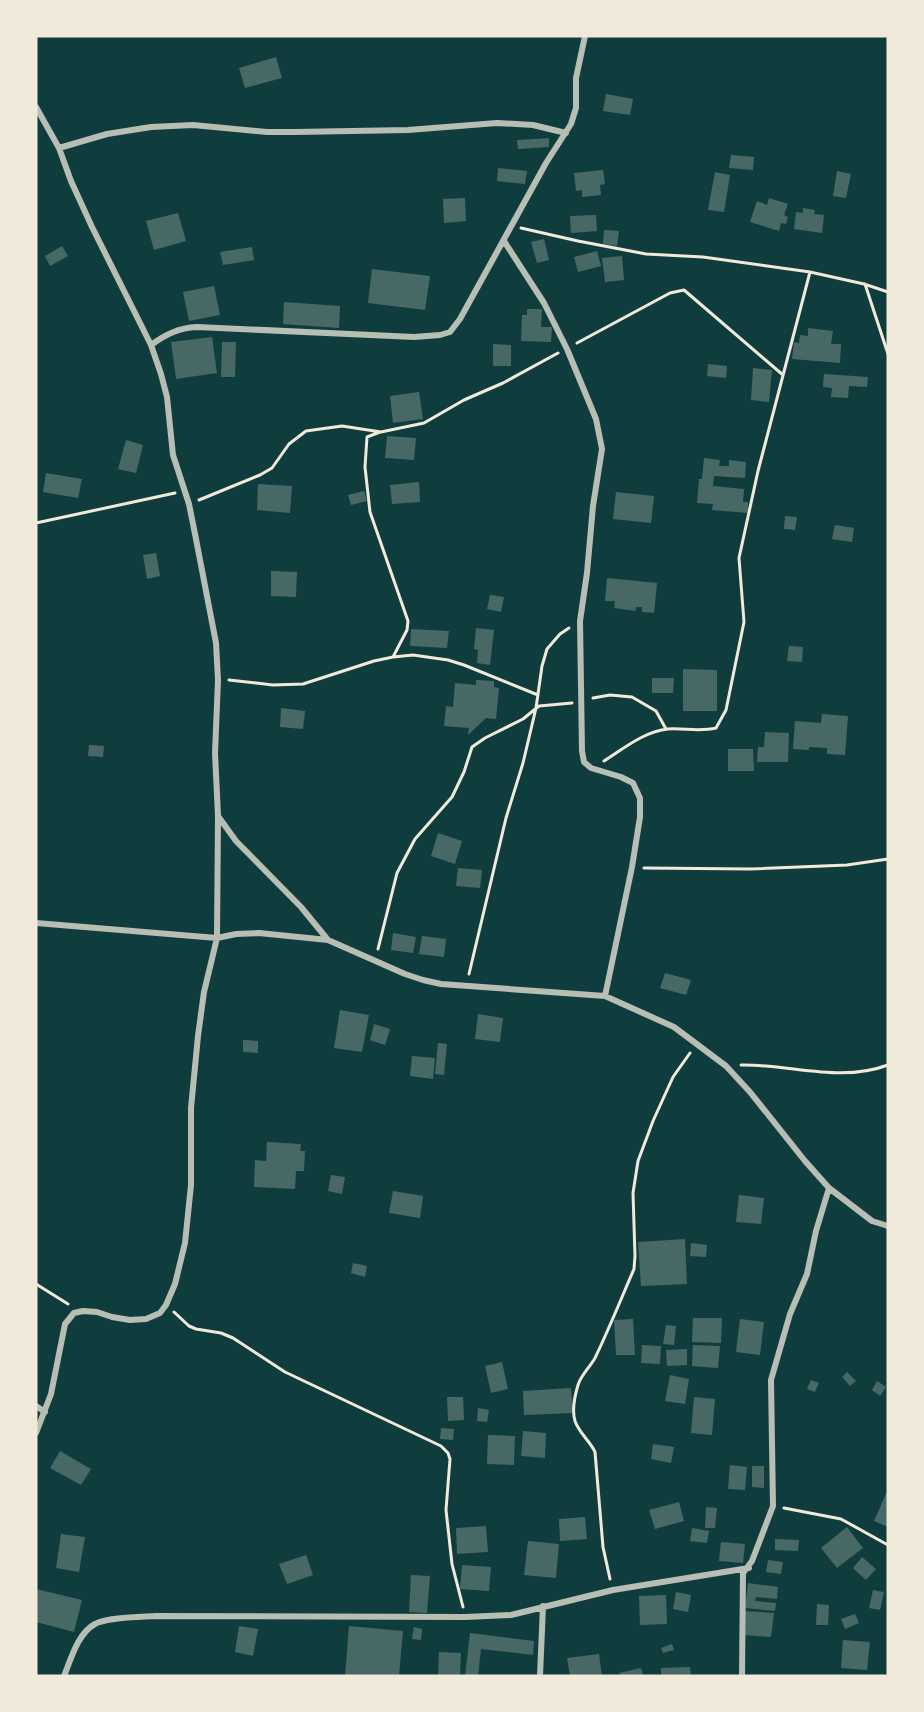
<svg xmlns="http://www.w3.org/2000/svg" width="924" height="1712" viewBox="0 0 924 1712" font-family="Mulish,sans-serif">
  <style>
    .building { fill: #486865 }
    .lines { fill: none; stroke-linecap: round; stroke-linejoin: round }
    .path { stroke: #f1e9da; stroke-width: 3 }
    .minor { stroke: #b8beb3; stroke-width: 6 }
  </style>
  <rect width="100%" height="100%" fill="#0f3d3e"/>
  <path class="building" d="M276,57L282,78L245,88L239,68Z
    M606,94L633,99L630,115L603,111Z
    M549,138V147L518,149L517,140Z
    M731,155L754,157L753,170L729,168Z
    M498,168L527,171L525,184L497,181Z
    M603,170L605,184L600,185L601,195L582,197V190L576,191L574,173Z
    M837,171L851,174L846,198L833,196Z
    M715,172L730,175L724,212L708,210Z
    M465,198L466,221L444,223L443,199Z
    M769,198L788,204L784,215L788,217L786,224L781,223L779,231L750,222L757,201L767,205Z
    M803,208L815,210L814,214L824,215L822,233L794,229L796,212L803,213Z
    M178,213L186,241L154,250L146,221Z
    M596,215L597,231L571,233L570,216Z
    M604,230L619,231L617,246L603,244Z
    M544,239L549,260L537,263L531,242Z
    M62,246L68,256L50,266L45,256Z
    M252,247L254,260L223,265L220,252Z
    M597,251L601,266L578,272L574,257Z
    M622,256L624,280L605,282L602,258Z
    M372,269L430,276L425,310L368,303Z
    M214,286L220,315L189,321L183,292Z
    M284,302L340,306L339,328L283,324Z
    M527,309H542L541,327H552L551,342L521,341L522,315H527Z
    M808,328L833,331L831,344H841L840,363L792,359L794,342L799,343L800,335L808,336Z
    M212,337L217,373L176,379L171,342Z
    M222,342H236L235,377H221Z
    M493,344L511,345V366H493Z
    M708,364L727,366L726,378L707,376Z
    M753,368L772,370L769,402L751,400Z
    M824,374L868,377L867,387L849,386L848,398L831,397L832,388L823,387Z
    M419,392L423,419L393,423L390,396Z
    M387,436L416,438L414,460L385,458Z
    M126,440L143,445L136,473L118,469Z
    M704,458L720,460L719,466H729V460L746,462L745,478L714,476L713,486L744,489L743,502H748V513L712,510L713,504L697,503L699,479H702Z
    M46,473L82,479L78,498L43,492Z
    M419,482L420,502L392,504L390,485Z
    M258,484L292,486L290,513L257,510Z
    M364,491L367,501L351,505L348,495Z
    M616,492L654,496L651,523L613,519Z
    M785,516L797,517L795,530L784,529Z
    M835,525L854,528L852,542L832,539Z
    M156,553L160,576L147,579L143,555Z
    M271,571L297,572L296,597L271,596Z
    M607,578L657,583L654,613L642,612V607H636V611L614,608L615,601H605Z
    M490,595L504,597L501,612L487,609Z
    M476,628L494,630L490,665L477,663L478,650L474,649Z
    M411,629L449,631L447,648L410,646Z
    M789,646L803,647L802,662L787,661Z
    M683,669L717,670V711H683Z
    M652,678H674L673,693H652Z
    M476,680L494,681V687L499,688L496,719L486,718L468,735L469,728L444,726L446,706L453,707L455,683L476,685Z
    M281,708L305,711L303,729L280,727Z
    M822,714L848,716L845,755L827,754V748L809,747V750L793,749L795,721L821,723Z
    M765,732L789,733L788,762H757L758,747H764Z
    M89,745L104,746L103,757L88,756Z
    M728,749H753L754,771H728Z
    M438,833L462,841L455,864L431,856Z
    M458,868L482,870L480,888L456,886Z
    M393,933L416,937L413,953L391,950Z
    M422,936L446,939L444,957L419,954Z
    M665,973L691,980L686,995L660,988Z
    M340,1010L369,1015L362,1052L334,1048Z
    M478,1014L503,1018L500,1042L475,1039Z
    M374,1024L390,1029L385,1045L370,1040Z
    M243,1040L258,1041V1053L243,1052Z
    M438,1043L447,1044L444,1075L435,1074Z
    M412,1056L435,1058L433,1079L410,1076Z
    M267,1142L301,1144L300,1151H305L304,1171H296L295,1189L254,1187L255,1160L266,1161Z
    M331,1175L345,1177L342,1194L328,1191Z
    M393,1191L423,1196L420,1218L389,1213Z
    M739,1195L764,1198L761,1224L736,1222Z
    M685,1239L687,1284L641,1286L638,1242Z
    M691,1243L707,1245L706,1257L690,1256Z
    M353,1263L367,1266L365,1277L351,1273Z
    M693,1318H722L721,1343L692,1342Z
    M633,1319L635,1355H616L614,1320Z
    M740,1319L764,1322L760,1355L736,1352Z
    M666,1325L676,1326L674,1345L663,1344Z
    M642,1345L661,1346L660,1364L641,1363Z
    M693,1345L720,1346L718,1368L692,1366Z
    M687,1349V1365L667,1366L666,1350Z
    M502,1362L508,1389L491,1393L485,1366Z
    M847,1372L856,1381L850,1386L842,1377Z
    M670,1375L689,1379L685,1404L665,1401Z
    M811,1380L819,1383L815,1392L807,1389Z
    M877,1381L886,1387L880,1396L872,1390Z
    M571,1388L573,1413L524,1415L523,1391Z
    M447,1397H463L464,1420L448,1421Z
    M694,1397L715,1399L712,1435L691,1433Z
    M478,1408L489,1410L487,1422L477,1421Z
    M441,1428L454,1429L453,1440L440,1439Z
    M523,1431L546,1433L545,1458L521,1456Z
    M488,1435L515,1436L514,1465L487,1464Z
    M653,1444L674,1447L671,1463L651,1459Z
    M60,1451L91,1469L81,1485L50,1468Z
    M730,1465L747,1467L745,1490L728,1489Z
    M752,1466H764V1488L752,1487Z
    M888,1489V1527L874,1521Z
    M679,1502L684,1521L655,1529L649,1510Z
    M706,1507L717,1508L715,1528H705Z
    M585,1517L587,1539L560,1541L559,1519Z
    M486,1526L488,1552L457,1554L456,1528Z
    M847,1527L863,1548L837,1568L821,1548Z
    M692,1528L709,1531L707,1543L690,1541Z
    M61,1534L85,1537L79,1572L56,1568Z
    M775,1539L799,1540L798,1551L775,1550Z
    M528,1541L559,1544L556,1578L524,1575Z
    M721,1542L745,1544L743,1563L719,1561Z
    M306,1555L313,1575L287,1584L279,1564Z
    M862,1557L876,1569L866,1580L853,1568Z
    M768,1560L783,1562L781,1574L766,1572Z
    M462,1565L491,1567L489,1591L460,1589Z
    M411,1575L430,1576L427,1613L409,1612Z
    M748,1583L778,1587L777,1599L756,1597L755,1601L776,1603L775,1611L745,1608Z
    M36,1589L82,1600L74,1632L36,1622Z
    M873,1590L884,1592L880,1610L869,1608Z
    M676,1592L691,1595L688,1612L673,1609Z
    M666,1595L667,1624L640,1625L639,1596Z
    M817,1604L829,1605L828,1625H816Z
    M744,1611L774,1613L771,1637L742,1635Z
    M855,1614L859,1623L845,1629L841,1619Z
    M239,1626L258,1629L253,1656L235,1652Z
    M349,1626L403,1631L399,1676H345Z
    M414,1627L422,1629L421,1640L412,1639Z
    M470,1633L534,1641L533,1655L481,1649L478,1676H465Z
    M843,1640L870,1642L867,1670L841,1668Z
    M672,1644L674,1650L663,1653L661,1648Z
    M439,1652L461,1653L460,1676H438Z
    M599,1654L602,1676H570L567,1658Z
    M690,1667L691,1676H661V1668Z
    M641,1668L643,1676H620L619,1673Z"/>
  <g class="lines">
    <path class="path" d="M521,228L578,241L646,254L703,257L810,272L864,284L888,292
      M865,284L888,354
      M577,343L670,293L684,290L783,375
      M380,432L367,437L365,467L370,512L408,621L407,630L393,657
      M199,500L260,475L272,468L289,444L306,431L342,426L381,432L424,423L464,400L503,383L558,353
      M36,523L175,493
      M229,680L273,685L303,684L374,661L393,657L413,655L448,660L464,665L538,695
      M593,698L610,695L632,697L656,711L666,729
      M604,761C623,749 645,731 668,729C684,728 700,732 716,728L726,710L744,622L739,558L758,471L810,272
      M644,868L751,869L847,865L888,859
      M378,949L397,873L415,839L452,797L464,772L472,747L485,738L523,719L539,706L572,703
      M469,974L506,818L523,763L536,708L542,666L547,649L560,634L569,628
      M741,1065C791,1064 840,1083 888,1065
      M36,1284L68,1304
      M174,1312L189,1326L196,1329L221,1333L233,1338L285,1372L441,1446L448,1453L450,1459L446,1510L452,1564L463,1607
      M784,1508L841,1519L888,1545
      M610,1579L603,1547L595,1452C590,1441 579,1433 575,1421C572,1411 575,1395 578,1385C581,1375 590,1367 595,1358C609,1329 621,1299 634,1269L635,1256L633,1193L638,1161L653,1121L673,1077L690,1053"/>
    <path class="minor" d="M36,107L59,148L71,181L92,227L151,345L161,374L167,397L173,455L189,504L196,539L216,643L218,680L215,753L218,816L217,938L204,992L198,1036L191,1108V1185L185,1243L175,1284L166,1305L160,1313L146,1319L130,1320L112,1317L97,1312L83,1311L74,1313L65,1324L51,1394L36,1433
      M59,148L107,134L151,127L193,125L267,132H295L408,130L497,123L533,125L566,133
      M504,241L544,303L567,349L596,419L602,449L593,506L587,573L580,621L582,751L584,762L591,768L621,777L633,783L640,798V817L632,867L605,996
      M151,345C166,334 179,328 197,327L414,337L440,335L450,332L460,319L546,163L571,124L576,108V78L585,36
      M218,816L236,841L301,907L328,940
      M36,923L217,938L236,934L259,933L328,940L405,974L423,980L441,984L605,996L674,1027L726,1066L750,1092L805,1161L829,1188L872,1221L888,1226
      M36,1406L45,1412
      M64,1676C71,1659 78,1633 95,1624C107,1617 141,1617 156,1616L465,1617L511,1615L613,1590L749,1568
      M540,1676L543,1606
      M742,1676L743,1573L752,1561L773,1506L771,1380L790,1314L807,1274L816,1231L829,1188"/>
  </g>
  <rect width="924" height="1712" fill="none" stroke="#f1e9da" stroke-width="75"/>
</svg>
